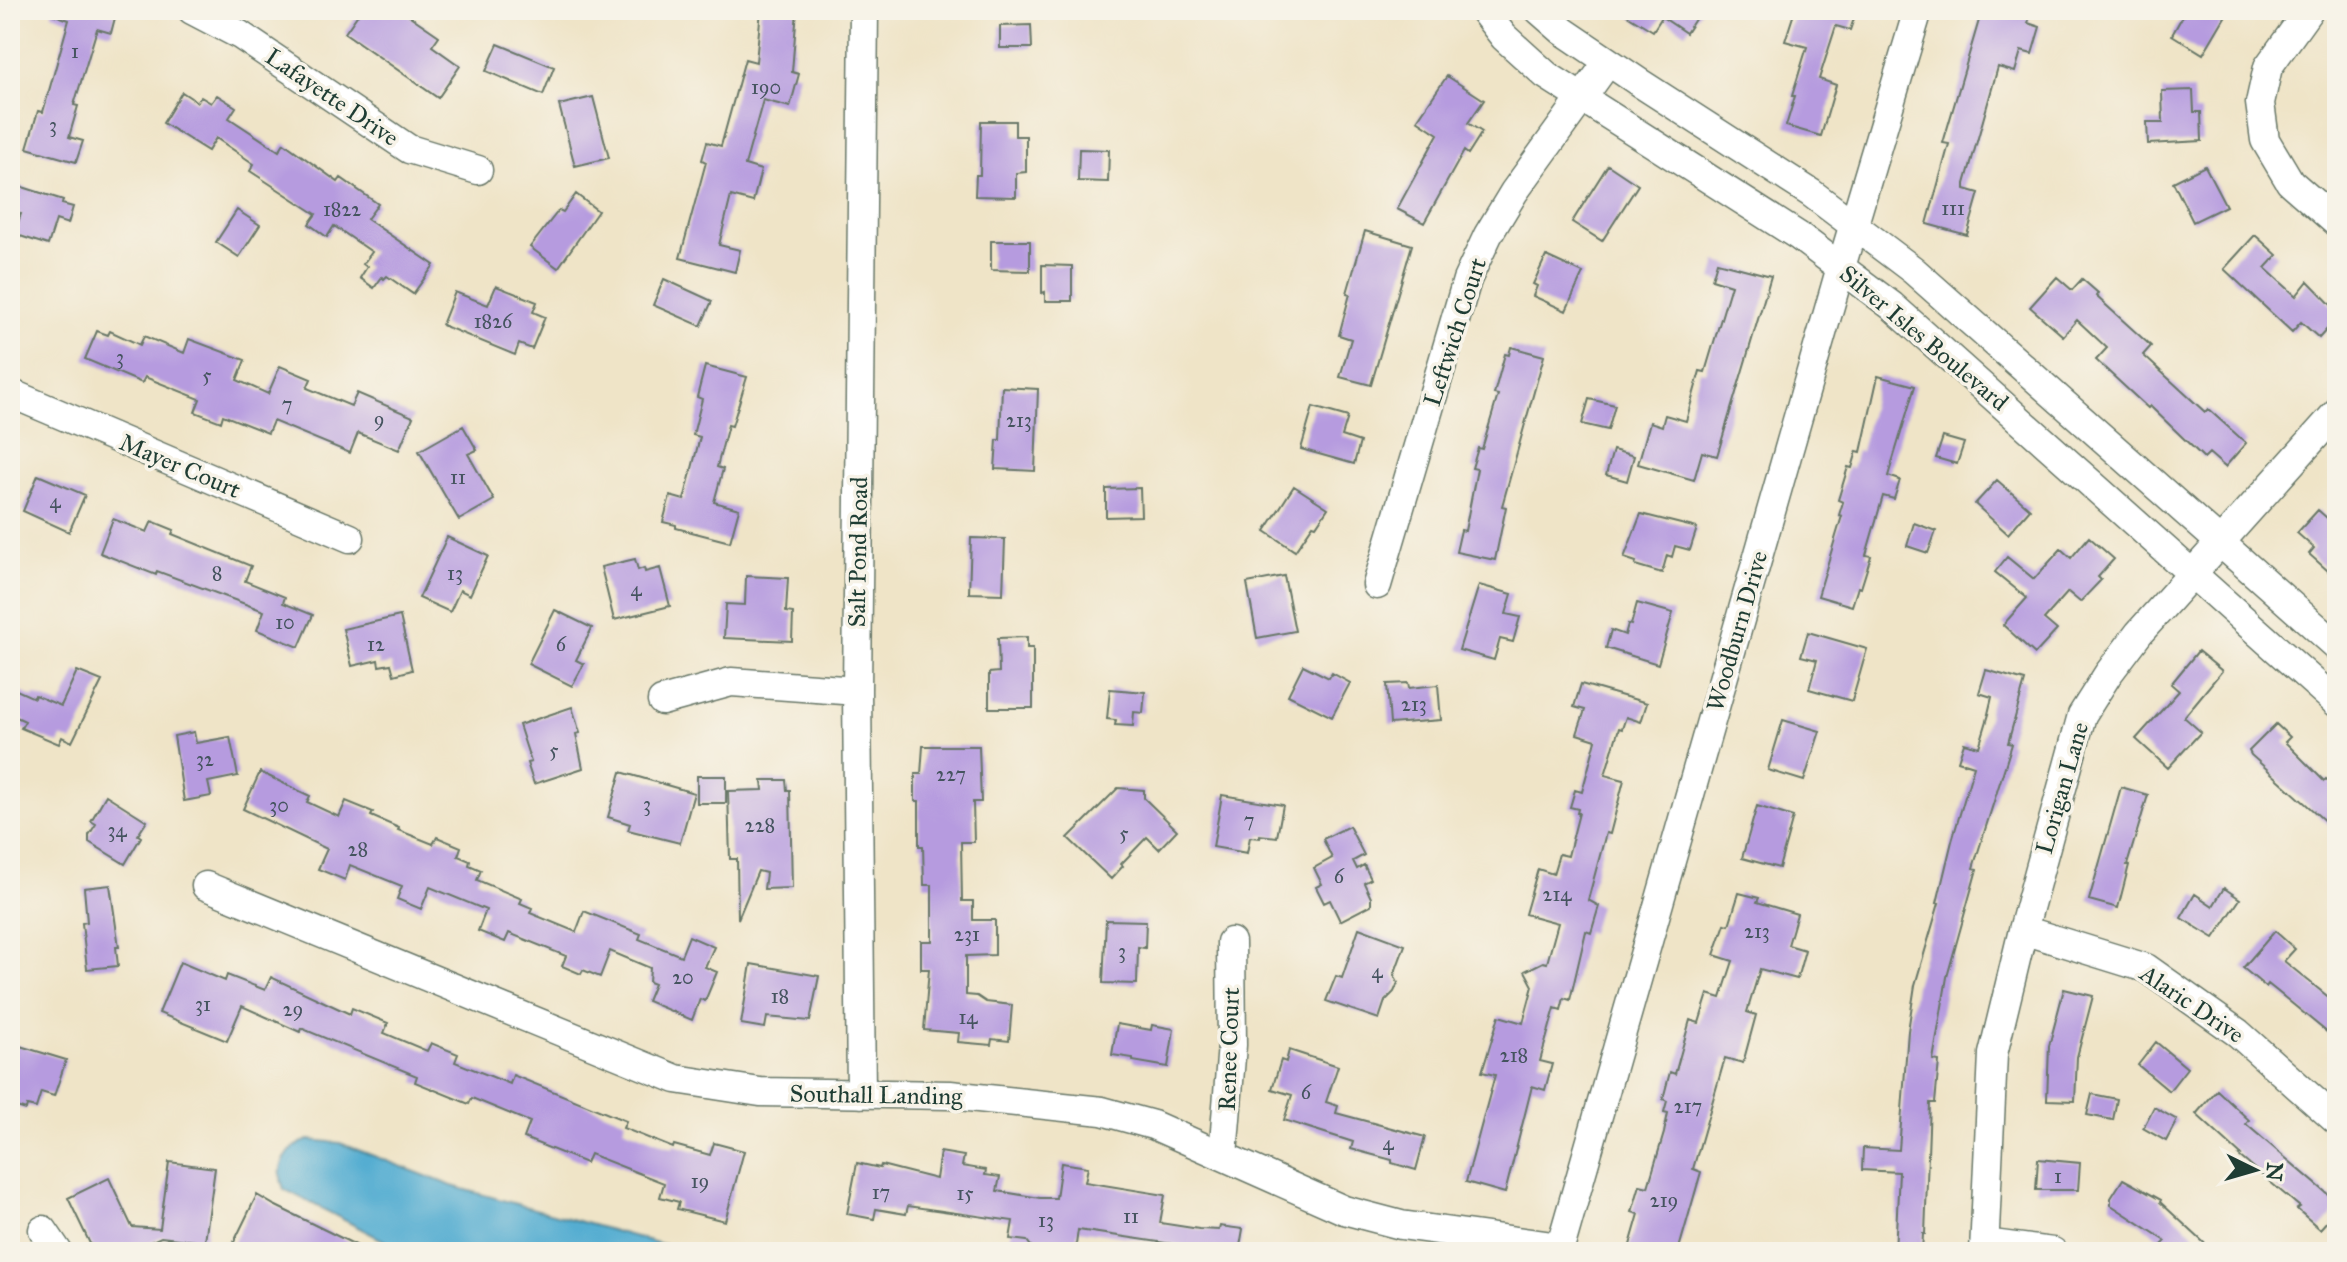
<svg xmlns="http://www.w3.org/2000/svg" width="2347" height="1262" viewBox="0 0 2347 1262" font-family="'IM FELL Great Primer',serif">
  <style>
    .water { fill: #54add1; stroke: #3a7582; stroke-width: 2 }
    .building { fill: #b69bdf }
    .lines { fill: none; stroke-linecap: round; stroke-linejoin: round }
    .minor-casing { stroke: #687767; stroke-width: 31 }
    .minor { stroke: #fff; stroke-width: 28 }
    .labels { text-anchor: middle; dominant-baseline: central; stroke-width: 7; stroke-linejoin: round; paint-order: stroke }
    .number-label { font-size: 20px; fill: #45545f }
    .street-label { font-size: 24px; fill: #1f3d34; stroke: #f7f3e8 }
  </style>
  <rect width="100%" height="100%" fill="#f7f3e8"/>
  <filter id="ink" filterUnits="userSpaceOnUse"><feTurbulence type="fractalNoise" baseFrequency=".0125" numOctaves="2"/><feDisplacementMap in="SourceGraphic" scale="16" xChannelSelector="R" yChannelSelector="G"/><feConvolveMatrix kernelMatrix="1 2 1 2 8 2 1 2 1" color-interpolation-filters="sRGB"/></filter>
  <filter id="wash" filterUnits="userSpaceOnUse"><feTurbulence type="fractalNoise" baseFrequency=".006" numOctaves="4" result="noise"/><feDisplacementMap in="SourceGraphic" scale="32" xChannelSelector="R" yChannelSelector="G"/><feGaussianBlur stdDeviation="1.8" result="paint"/><feColorMatrix in="noise" values="0 0 0 0 0 0 0 0 0 0 0 0 0 0 0 0 0 1.4 0 .05"/><feComposite in="paint" operator="in"/></filter>
  <g filter="url(#wash)">
    <rect width="100%" height="100%" fill="#efe4c7"/>
    <path class="water" d="M309,1140L340,1143L452,1186L690,1252H406L284,1189C274,1167 288,1146 309,1140Z"/>
    <g id="blocks">
      <path class="building" d="M52,10H103L116,14L111,33L97,29L74,105L78,106L69,137L83,141L76,162L27,148L38,111L43,112L69,20L52,14Z
        M361,10H401L439,36L432,46L460,66L438,98L345,33Z
        M761,10H797L792,72L799,74L790,107L763,100L745,165L761,170L753,202L731,196L719,245L740,250L735,272L680,258L706,162L702,160L707,142L721,146L745,59L756,62Z
        M1619,10H1701L1686,33L1662,17L1653,31Z
        M1795,10H1857L1850,30L1836,26L1819,79L1836,85L1821,136L1786,126L1795,96H1792L1807,47L1785,41Z
        M1982,10H2032L2028,23L2040,27L2032,54L2021,51L2015,72L1998,67L1965,184V189L1979,193L1967,235L1927,224L1949,144L1943,143Z
        M2186,10H2229L2203,54L2172,35Z
        M1031,25L1032,48H1000V26Z
        M498,44L554,67L543,95L486,71Z
        M1447,76L1484,100L1468,123L1482,132L1468,154L1464,151L1424,223L1397,209L1438,134L1417,120Z
        M2193,90L2194,112H2201L2202,141L2148,144L2147,122H2163L2162,91Z
        M182,92L197,102L201,97L211,103L217,95L236,107L229,118L279,151L284,143L338,182L341,178L378,204L367,219L434,265L413,294L387,276L384,279L382,277L374,288L360,278L367,267L363,264L372,252L334,226L327,237L309,224L316,214L250,171L254,164L216,138L208,151L163,123Z
        M593,97L609,158L575,166L559,105Z
        M981,121H1015V136H1026V172L1016,173V197L975,196L976,175H980Z
        M1079,149L1109,150L1108,182L1078,181Z
        M1608,165L1638,185L1602,241L1572,222Z
        M2205,166L2226,206L2193,222L2173,182Z
        M10,183L63,200L62,204L73,207L68,224L56,220L48,245L14,234L21,214L10,211Z
        M576,194L598,211L558,268L530,247L559,210L563,212Z
        M237,210L260,225L239,257L216,242Z
        M1365,231L1412,245L1371,385L1340,377L1351,339L1339,335L1350,294L1347,293Z
        M2255,235L2277,255L2265,268L2296,296L2308,281L2337,311V318L2319,338L2301,322L2292,332L2224,269Z
        M991,241H1030V271L991,270Z
        M1546,256L1583,273L1566,311L1533,296L1537,286L1533,284Z
        M1717,262L1771,276L1717,456L1702,452L1694,480L1638,464L1650,422L1662,426L1665,415L1686,421L1700,371L1705,372L1731,285L1712,279Z
        M1042,265L1072,266V301H1045V292L1042,293Z
        M2057,277L2072,290L2082,279L2098,293L2096,296L2151,346L2143,355L2205,412L2208,409L2246,443L2225,467L2209,453L2204,458L2150,406L2148,408L2096,360L2107,348L2077,320L2063,336L2030,307Z
        M664,279L712,301L701,326L653,305Z
        M496,286L537,302L533,312L545,317L532,349L519,344L515,355L442,325L455,292L488,305Z
        M97,331L108,335L110,331L140,345L144,336L184,353L189,339L245,360L237,380L268,394L280,366L311,379L307,388L351,406L357,393L413,417L399,450L358,433L350,453L273,421L268,433L223,415L221,422L195,412L200,399L145,377L142,383L85,359Z
        M1511,347L1544,356L1502,506L1506,507L1495,560L1456,552L1461,530L1465,531L1477,469L1472,468L1478,448L1482,449L1498,395L1494,394L1505,354L1509,355Z
        M705,366L747,377L732,426L728,425L717,467L723,469L714,502L739,509L730,542L676,528V525L663,522L670,496L684,500L700,437L693,435L702,399L697,397Z
        M1878,376L1915,386L1888,476L1900,480L1894,499L1883,496L1866,555L1871,556L1861,588L1858,587L1852,606L1818,596L1842,516L1839,515L1843,502L1838,500L1848,467L1852,468L1857,451L1861,452Z
        M1002,387L1038,389L1035,471L995,469L997,440H1000Z
        M1589,399L1615,405L1608,430L1582,424Z
        M1313,407L1348,417L1342,436L1360,442L1354,464L1301,449Z
        M463,426L477,450L468,454L494,500L459,520L419,451Z
        M1943,437L1964,443L1957,464L1936,458Z
        M1613,450L1634,456L1627,481L1606,475Z
        M38,475L85,495L69,532L23,511Z
        M1997,480L2030,509L2008,534L1975,504Z
        M1294,486L1328,508L1316,526L1313,525L1295,551L1265,531Z
        M1140,488L1141,516L1106,517V489Z
        M2318,510L2337,527V579L2309,554L2314,548L2297,533Z
        M1641,514L1697,528L1690,550L1675,546L1672,557L1667,555L1662,573L1635,565L1636,562L1624,558Z
        M113,519L147,532L152,521L174,530L172,534L251,566L245,581L285,597L283,603L313,615L299,647L257,630L264,611L157,571L156,575L100,553Z
        M1914,523L1936,531L1928,553L1907,546Z
        M447,537L488,556L470,595L460,590L450,612L419,598Z
        M2089,537L2114,559L2098,577L2101,580L2080,602L2068,592L2044,619L2057,630L2035,654L2003,625L2027,598L1995,572L2007,557L2034,579L2061,549L2071,558Z
        M971,538L1005,539L1003,594L969,593Z
        M635,559L638,570L644,568L645,572L660,568L670,606L614,620L601,567Z
        M746,576L788,578L786,612L793,613L792,641L724,638L726,604L745,605Z
        M1284,576L1295,631L1257,638L1247,583Z
        M1479,585L1512,594L1506,614L1520,617L1513,642L1500,639L1494,660L1459,650Z
        M1637,603L1673,613L1658,664L1606,648L1611,630L1625,635L1628,624L1631,625Z
        M555,610L592,628L576,660L584,664L572,686L528,664Z
        M400,616L412,670L394,675L391,664L379,666L378,660L352,666L343,629Z
        M1808,632L1867,649L1852,701L1809,689L1817,660L1801,656Z
        M1027,637V648H1033V708H989V673L999,672L998,638Z
        M2198,651L2222,671L2184,717L2201,732L2168,768L2136,739L2179,691L2171,684Z
        M1303,665L1329,678L1332,673L1350,683L1332,717L1288,695Z
        M1986,670L2025,681L2008,743L2012,744L1973,868L1977,869L1947,977L1933,1060L1939,1061L1935,1103H1930L1925,1234H1923L1922,1252H1895L1899,1172L1862,1170L1863,1148L1899,1150L1908,1031L1915,985L1939,903H1937L1952,841L1974,766L1958,761L1964,743L1979,747L1989,714H1988L1992,697L1979,693Z
        M77,671L102,681L72,742L62,737L59,744L21,728L25,721L10,714V687L34,698L35,695L61,706Z
        M1408,683L1409,688L1438,685L1441,720L1390,724L1387,684Z
        M1581,684L1647,703L1641,722L1626,717L1622,729L1619,728L1605,775L1624,780L1610,834L1606,833L1588,900L1599,906L1591,933L1586,931L1570,1000L1564,998L1561,1010L1555,1008L1540,1061L1552,1064L1545,1090L1532,1086L1505,1193L1466,1182L1495,1075L1482,1072L1499,1016L1523,1023L1533,986L1525,971L1543,962L1547,963L1558,923L1525,914L1538,869L1553,874L1559,854L1568,856L1579,813H1577L1578,809L1570,807L1575,790L1582,792L1596,740L1577,734L1585,710L1574,707Z
        M1110,689L1145,692L1143,713L1134,712L1133,726L1115,725L1116,720L1107,719Z
        M572,707L580,733L576,734L583,768L534,784L527,763L531,762L519,725Z
        M1783,720L1820,731L1804,781L1768,770Z
        M2276,724L2290,737L2285,742L2324,781L2326,779L2337,789V832L2251,755L2249,751Z
        M194,732L196,743L230,737L238,776L208,782L211,796L184,801L174,736Z
        M923,746H979L981,802H973L974,842H961L962,901H973V920H995V955L966,956V995L977,996L986,1002L1012,1005L1009,1041L992,1039L991,1045L958,1042L959,1033L924,1030L929,969H921V941H932V885H924L923,846H919V801H915V774H921Z
        M260,772L310,796L307,802L339,817L346,801L373,812L371,816L399,828L398,830L433,844L437,837L461,847L458,856L470,861L469,865L481,870L477,880L522,899L520,903L532,908L530,913L576,932L584,911L641,934L639,939L681,956L689,936L714,947L705,967L717,972L705,1001L700,999L692,1020L647,1001L654,984L649,982L650,968L610,951L600,977L583,970L581,974L562,966L566,956L509,933L505,942L478,931L486,910L430,887L421,909L397,899L402,886L350,865L345,880L318,869L327,849L243,809Z
        M621,772L694,793L680,843L628,830L630,824L608,817Z
        M697,776H726V803H697Z
        M762,780H786L787,790H790L792,888L764,889L766,873L758,871L738,919L737,859H730L728,791L763,790Z
        M2121,787L2148,795L2127,865H2129L2118,908L2089,900Z
        M1118,788L1144,790V798L1177,830L1159,849L1147,837L1121,864L1123,866L1111,879L1068,838Z
        M106,795L147,821L138,835L141,837L125,864L89,842V835L96,824L91,821Z
        M1222,795L1283,805L1277,837L1260,835V838L1250,837L1247,853L1213,847Z
        M1757,806L1793,817L1779,868L1742,858Z
        M1349,826L1364,855L1353,861L1357,869L1364,865L1371,879L1364,883L1371,898V905L1340,921L1330,900L1324,903L1316,887L1322,884L1314,868L1332,858L1323,839Z
        M110,885L119,947H116L118,966L87,969L82,923L87,922L84,888Z
        M2224,888L2240,899L2214,938L2181,918L2195,894L2213,906Z
        M1739,893L1759,898L1757,902L1797,914L1788,945L1805,950L1797,979L1760,969L1747,1012L1756,1015L1743,1063L1725,1058L1693,1169L1701,1172L1678,1252H1628L1639,1214L1632,1212L1640,1185L1648,1187L1664,1133L1668,1113L1664,1112L1667,1101L1663,1099L1670,1072L1675,1074L1690,1020L1699,1023L1708,994L1721,998L1733,961L1714,955L1725,924L1729,925Z
        M1106,920L1146,921L1145,948L1138,947L1137,984L1103,983Z
        M1359,928L1405,945L1394,975L1398,983L1394,992L1385,1001L1379,1019L1326,1001L1336,976L1342,978Z
        M2275,931L2295,949L2284,961L2337,1004V1022L2328,1033L2278,992L2268,984L2266,987L2243,968Z
        M180,962L225,981L227,975L265,990L271,977L350,1014L352,1008L388,1023L384,1033L427,1051L431,1043L458,1054L455,1062L510,1084L513,1075L626,1121L623,1128L673,1148L674,1145L710,1155L714,1143L744,1151L725,1221L677,1209L679,1202L660,1197L664,1183L590,1154L586,1163L524,1138L530,1122L472,1098L469,1104L415,1082L417,1076L301,1028L300,1032L242,1006L227,1041L159,1013Z
        M751,964L819,976L810,1021L767,1017L765,1028L741,1024Z
        M2064,989L2093,996L2077,1057L2075,1101L2047,1100L2049,1046Z
        M1117,1024L1151,1030L1152,1025L1174,1029L1168,1067L1133,1061V1058L1112,1055Z
        M2156,1042L2187,1068L2169,1091L2138,1065Z
        M10,1043L66,1060L54,1096L41,1092L36,1108L27,1106L26,1110L10,1105Z
        M1289,1050L1338,1066L1326,1102L1338,1106L1336,1113L1425,1137L1416,1170L1392,1163V1160L1351,1149L1353,1142L1284,1120L1292,1095L1272,1089L1281,1060L1286,1062Z
        M2217,1090L2249,1120L2246,1124L2337,1202V1210L2320,1229L2297,1209L2300,1207L2239,1156L2241,1155L2196,1114Z
        M2092,1094L2117,1099L2113,1120L2087,1115Z
        M2154,1107L2177,1120L2166,1141L2143,1128Z
        M940,1152L964,1156L962,1166L986,1170L985,1175L1000,1177L997,1191L1040,1198H1056L1061,1163L1088,1167L1085,1182L1165,1195L1160,1223L1199,1229L1219,1230L1220,1226L1243,1229L1239,1252H1185L1186,1246L1078,1230L1075,1252H1046L1034,1250L1027,1241L1010,1239L1013,1221L908,1206L906,1214L876,1209L874,1219L847,1214L857,1163L880,1168L881,1165L936,1179Z
        M2038,1159L2080,1163L2078,1190H2036Z
        M169,1162L215,1168L205,1242L161,1237L128,1252H94L68,1198L109,1178L132,1227L160,1229Z
        M2123,1179L2161,1200L2160,1202L2214,1252H2155L2166,1241L2111,1205V1198Z
        M257,1195L274,1205L370,1252H234L237,1246H232Z"/>
    </g>
  </g>
  <g filter="url(#ink)">
    <use href="#blocks" fill-opacity="0" stroke="#687767" stroke-width="2"/>
    <g class="lines">
      <defs>
        <path id="minor" d="M192,10L240,35L409,149L478,170
          M1483,10L1504,37L1546,75L1800,237L1892,306L2337,703
          M1539,10L1563,31L1640,83L1811,193L1913,270L2337,646
          M2309,10L2268,67L2260,103L2265,140L2290,182L2337,223
          M10,393L350,538
          M1377,585L1467,280L1488,235L1514,192L1608,62
          M662,701L731,682L857,691
          M206,886L676,1079L760,1092L950,1095L1102,1111L1153,1125L1344,1210L1401,1225L1560,1247
          M2023,930L2146,968L2238,1033L2337,1121
          M861,1094L857,691L864,10
          M1223,1155L1232,1045L1231,942
          M43,1230L58,1252
          M1985,1243L2053,1252
          M1559,1252L1841,267L1918,10
          M1984,1252L1993,1054L2023,930L2082,715L2108,674L2139,633L2337,412"/>
      </defs>
      <use href="#minor" class="minor-casing"/>
      <use href="#minor" class="minor"/>
    </g>
  </g>
  <g class="labels">
    <g class="number-label">
      <text x="75" y="51">1</text>
      <text x="766" y="87">190</text>
      <text x="53" y="125">3</text>
      <text x="1953" y="208">111</text>
      <text x="342" y="209">1822</text>
      <text x="493" y="321">1826</text>
      <text x="120" y="357">3</text>
      <text x="207" y="375">5</text>
      <text x="287" y="404">7</text>
      <text x="379" y="419">9</text>
      <text x="1019" y="420">213</text>
      <text x="458" y="477">11</text>
      <text x="55" y="501">4</text>
      <text x="217" y="573">8</text>
      <text x="455" y="573">13</text>
      <text x="636" y="589">4</text>
      <text x="285" y="622">10</text>
      <text x="376" y="644">12</text>
      <text x="561" y="644">6</text>
      <text x="1414" y="704">213</text>
      <text x="554" y="750">5</text>
      <text x="205" y="759">32</text>
      <text x="951" y="774">227</text>
      <text x="647" y="804">3</text>
      <text x="279" y="805">30</text>
      <text x="1249" y="820">7</text>
      <text x="760" y="825">228</text>
      <text x="117" y="830">34</text>
      <text x="1124" y="833">5</text>
      <text x="358" y="849">28</text>
      <text x="1339" y="876">6</text>
      <text x="1557" y="894">214</text>
      <text x="1757" y="931">213</text>
      <text x="967" y="934">231</text>
      <text x="1122" y="951">3</text>
      <text x="1377" y="971">4</text>
      <text x="683" y="977">20</text>
      <text x="780" y="996">18</text>
      <text x="203" y="1004">31</text>
      <text x="293" y="1009">29</text>
      <text x="968" y="1017">14</text>
      <text x="1514" y="1055">218</text>
      <text x="1306" y="1092">6</text>
      <text x="1688" y="1106">217</text>
      <text x="1388" y="1143">4</text>
      <text x="2058" y="1176">1</text>
      <text x="700" y="1181">19</text>
      <text x="881" y="1192">17</text>
      <text x="965" y="1193">15</text>
      <text x="1664" y="1200">219</text>
      <text x="1131" y="1216">11</text>
      <text x="1046" y="1220">13</text>
    </g>
    <g class="street-label">
      <text transform="translate(332 97) rotate(34)">Lafayette Drive</text>
      <text transform="translate(1455 332) rotate(-72)">Leftwich Court</text>
      <text transform="translate(1924 338) rotate(40)">Silver Isles Boulevard</text>
      <text transform="translate(180 466) rotate(23)">Mayer Court</text>
      <text transform="translate(858 552) rotate(-89)">Salt Pond Road</text>
      <text transform="translate(1737 631) rotate(-74)">Woodburn Drive</text>
      <text transform="translate(2062 788) rotate(-74)">Lorigan Lane</text>
      <text transform="translate(2192 1004) rotate(34)">Alaric Drive</text>
      <text transform="translate(1229 1049) rotate(-88)">Renee Court</text>
      <text transform="translate(876 1095) rotate(1)">Southall Landing</text>
    </g>
  </g>
  <rect width="2347" height="1262" fill="none" stroke="#f7f3e8" stroke-width="40"/>
  <g transform="translate(2255 1170) rotate(95)" stroke="#f7f3e8" stroke-width="6" paint-order="stroke">
  <path d="M0-6L14 30L0 20L-14 30Z" fill="#1f3d34"/>
  <text y="-12" font-size="22" font-weight="bold" text-anchor="middle" fill="#1f3d34">N</text>
  </g>
</svg>
